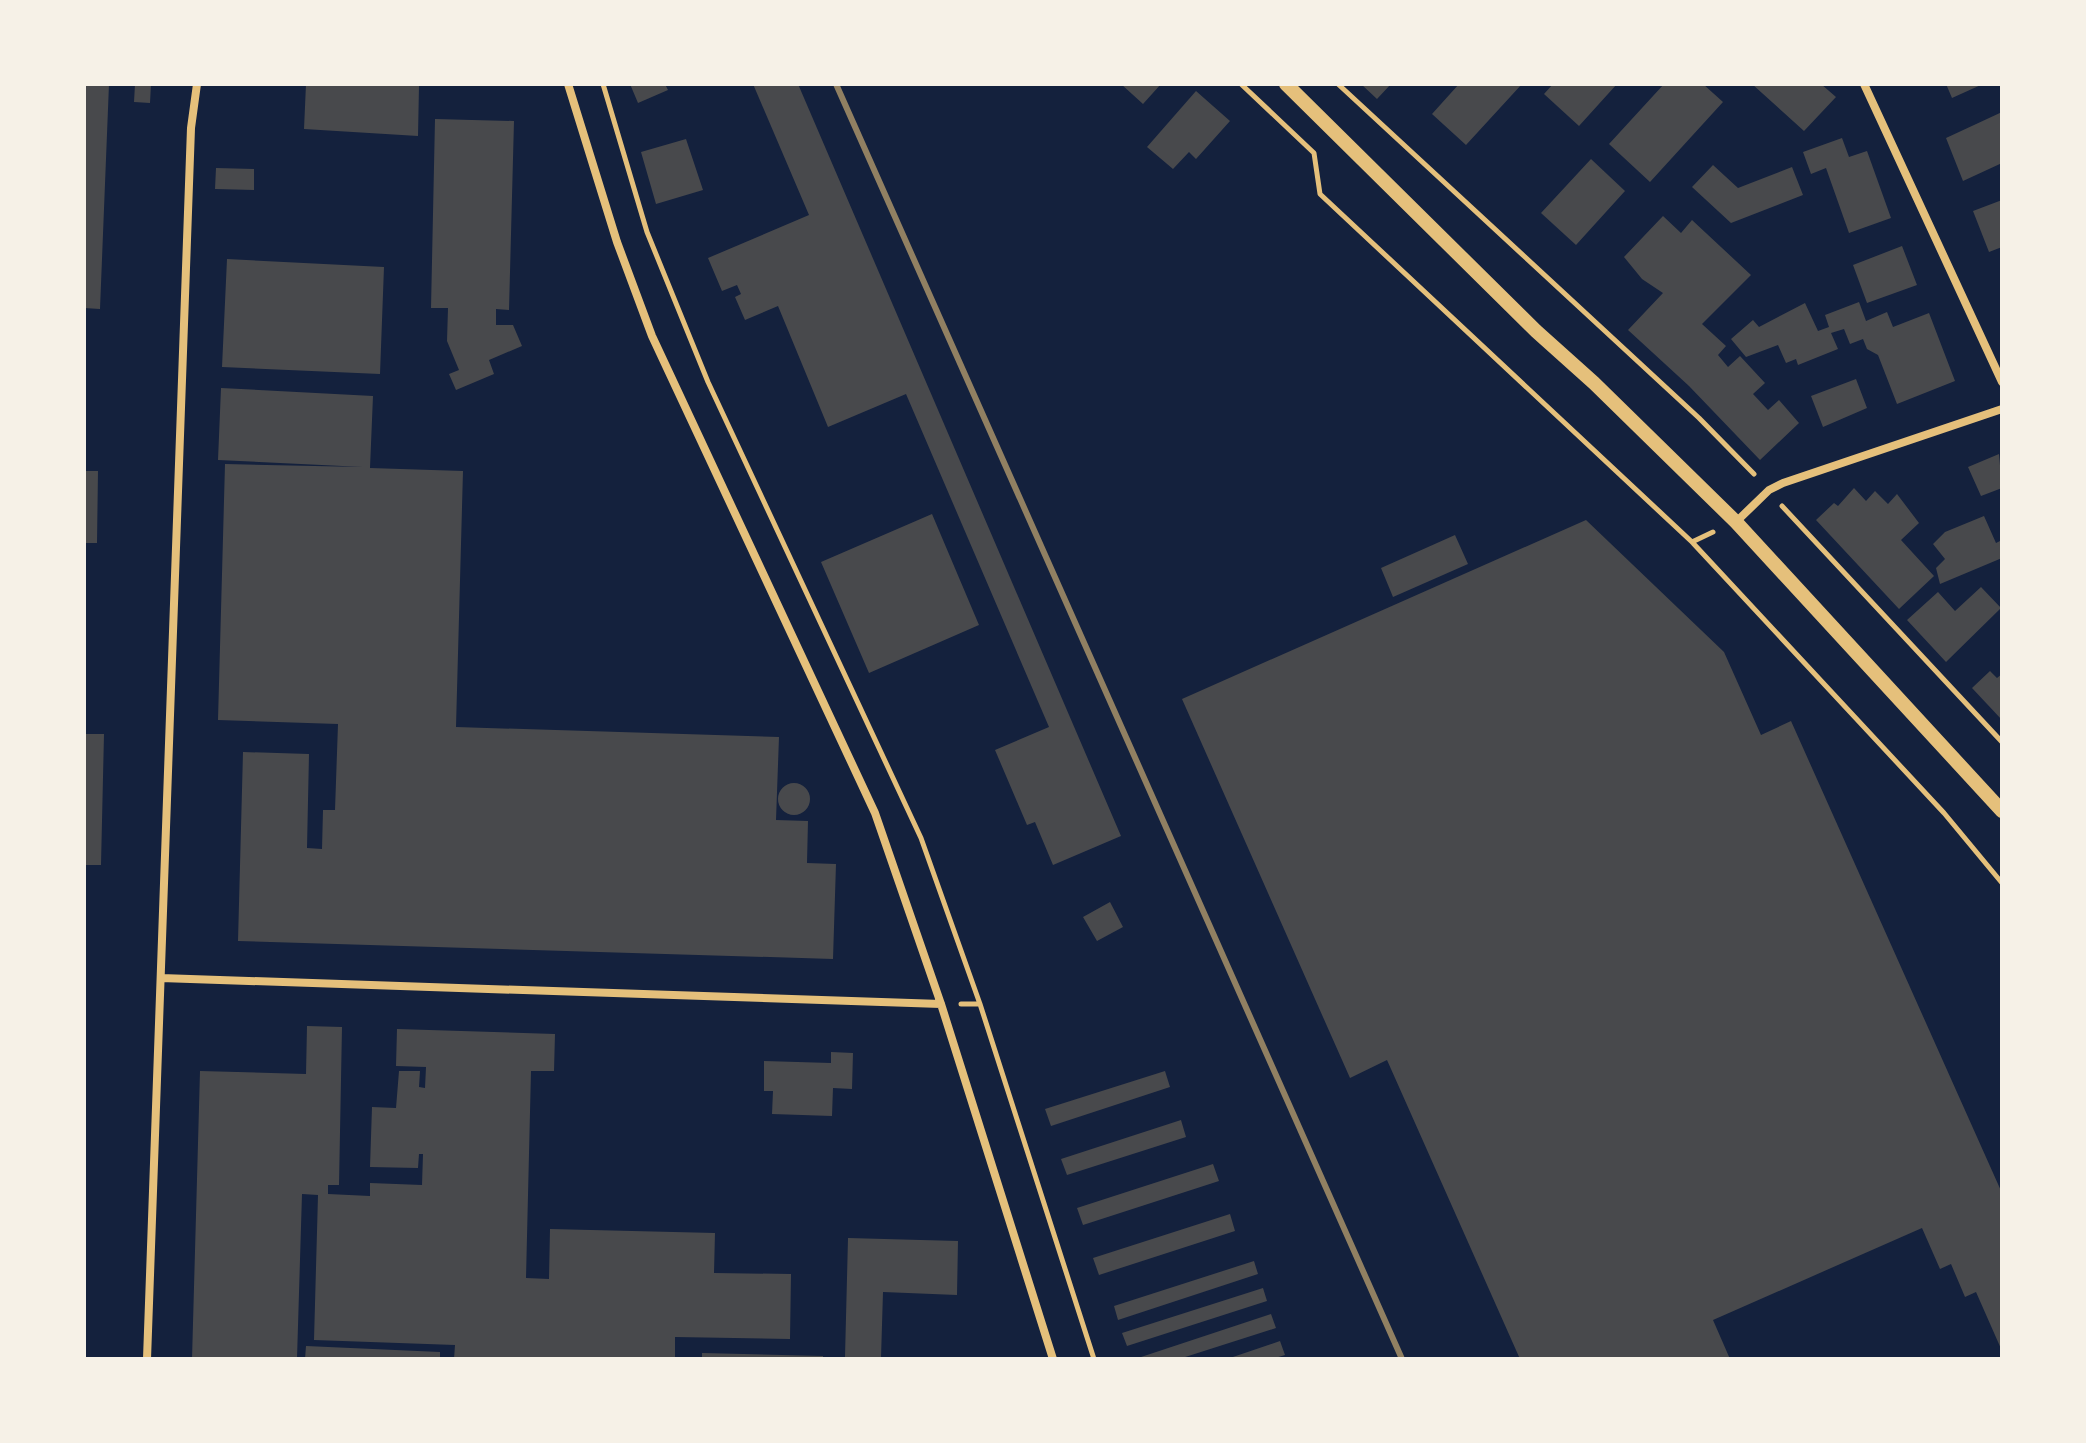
<svg xmlns="http://www.w3.org/2000/svg" width="2086" height="1443" viewBox="0 0 2086 1443" font-family="'Exo 2',sans-serif">
  <style>
    .building { fill: #48494c }
    .lines { fill: none; stroke-linecap: round; stroke-linejoin: round }
    .path { stroke: #e5c07b; stroke-width: 5 }
    .minor { stroke: #e5c07b; stroke-width: 8 }
    .tertiary { stroke: #e5c07b; stroke-width: 14 }
    .rail { stroke: #918062; stroke-width: 6 }
  </style>
  <rect width="100%" height="100%" fill="#14213d"/>
  <path class="building" d="M84,84H109L100,309L84,308Z
    M135,84H151L150,103L134,102Z
    M306,84L419,86L418,136L304,129Z
    M630,84H665L668,90L638,103Z
    M753,84H798L1121,836L1053,865L1035,822L1027,825L995,750L1049,727L906,394L828,427L778,306L745,320L735,297L741,294L737,285L722,291L708,258L809,215Z
    M1121,84H1161L1143,104Z
    M1361,84H1391L1377,99Z
    M1459,84H1522L1466,145L1432,114Z
    M1553,84H1617L1579,126L1544,94Z
    M1664,84H1703L1723,102L1650,182L1609,144Z
    M1752,84H1821L1836,97L1804,131Z
    M1946,84H1983L1952,98Z
    M1196,91L1230,121L1196,159L1189,152L1173,169L1147,147Z
    M2002,112V163L1963,181L1946,138Z
    M435,119L514,121L509,310L496,309V325H513L522,346L489,360L494,374L456,390L449,374L459,370L447,341L448,308H431Z
    M1842,138L1849,157L1867,151L1891,218L1849,233L1826,168L1811,174L1803,152Z
    M686,139L703,190L656,204L641,152Z
    M1591,159L1625,191L1576,245L1541,213Z
    M1713,165L1738,188L1792,167L1803,195L1731,223L1692,187Z
    M216,168L254,169V190L215,189Z
    M2002,200V247L1989,252L1973,211Z
    M1663,216L1681,233L1692,220L1751,275L1702,324L1726,346L1718,355L1728,367L1740,356L1765,383L1753,394L1768,410L1779,400L1799,423L1760,460L1689,386L1628,330L1663,293L1642,279L1624,257Z
    M1902,246L1917,285L1867,303L1853,265Z
    M227,259L384,267L380,374L222,367Z
    M1859,302L1866,321L1887,312L1893,327L1929,313L1955,381L1897,404L1878,355L1867,349L1863,339L1850,344L1844,329L1831,333L1838,349L1798,365L1796,359L1786,363L1778,345L1746,357L1731,339L1753,320L1759,327L1805,303L1818,331L1829,327L1825,315Z
    M1856,379L1867,408L1823,427L1811,396Z
    M221,388L373,396L370,468L463,471L456,727L779,737L776,820L808,821L807,863L836,864L833,959L238,941L243,752L309,754L307,848L322,849L323,810H335L338,724L218,720L225,464L363,467L218,460Z
    M1999,454L2002,488L1981,496L1968,467Z
    M84,471H98L97,543H84Z
    M1854,488L1866,501L1875,491L1888,504L1897,494L1919,523L1901,540L1934,576L1899,609L1816,520L1834,503L1838,506Z
    M932,514L979,625L869,673L821,562Z
    M1984,516L1996,543L2002,540V558L1940,584L1936,568L1945,559L1933,544L1945,532Z
    M1586,520L1724,652L1761,735L1791,721L2002,1193V1351L1976,1292L1965,1297L1951,1264L1940,1269L1922,1228L1713,1320L1730,1359H1520L1387,1060L1350,1078L1182,699Z
    M1455,535L1468,564L1393,597L1381,568Z
    M1981,587L2001,608L1946,662L1907,620L1938,592L1955,611Z
    M1990,671L1997,678L2002,674V720L1972,688Z
    M84,734H104L101,865H84Z
    M778 799a16 16 0 1 1 32 0a16 16 0 1 1-32 0Z
    M1110,902L1123,927L1097,941L1083,917Z
    M307,1026L342,1027L339,1185H328V1194L370,1196V1183L422,1185L423,1154H419L418,1168L370,1167L372,1107L396,1108L399,1071H420L419,1087L425,1088L426,1067L396,1066L397,1029L555,1034L554,1071H531L526,1278L549,1279L550,1229L715,1233L714,1273L791,1274L790,1339L675,1337V1359H454L455,1345L314,1340L318,1195L302,1194L297,1359H192L200,1071L306,1074Z
    M831,1052L853,1053L852,1089L833,1088L832,1116L772,1114L773,1091H764V1061L831,1063Z
    M1165,1071L1170,1087L1051,1126L1045,1109Z
    M1181,1120L1186,1137L1067,1175L1061,1159Z
    M1213,1164L1219,1181L1083,1225L1077,1208Z
    M1230,1214L1235,1231L1099,1275L1093,1258Z
    M848,1238L958,1241L957,1295L883,1292L881,1358L845,1357Z
    M1254,1261L1258,1274L1118,1320L1114,1306Z
    M1263,1288L1267,1301L1127,1346L1122,1333Z
    M1271,1314L1276,1328L1179,1359H1135Z
    M1280,1341L1285,1355L1272,1359H1227Z
    M306,1346L440,1352V1359H305Z
    M702,1353L823,1356V1359H702Z"/>
  <g class="lines">
    <path class="path" d="M603,84L647,232L708,382L921,838L980,1004L1094,1359
      M1241,84L1314,153L1320,194L1692,542L1944,813L2002,883
      M1338,84L1699,418L1754,474
      M1782,506L2002,742
      M1692,542L1713,532
      M961,1004H980"/>
    <path class="minor" d="M568,84L617,242L652,336L875,813L941,1004L1053,1359
      M1864,84L2002,382
      M1736,522L1769,490L1783,483L2002,409
      M161,978L941,1004
      M147,1359L191,128L197,84"/>
    <path class="tertiary" d="M1286,84L1536,331L1594,383L1736,522L2002,811"/>
    <path class="rail" d="M836,84L1402,1359"/>
  </g>
  <rect width="2086" height="1443" fill="none" stroke="#f6f1e7" stroke-width="172"/>
</svg>
